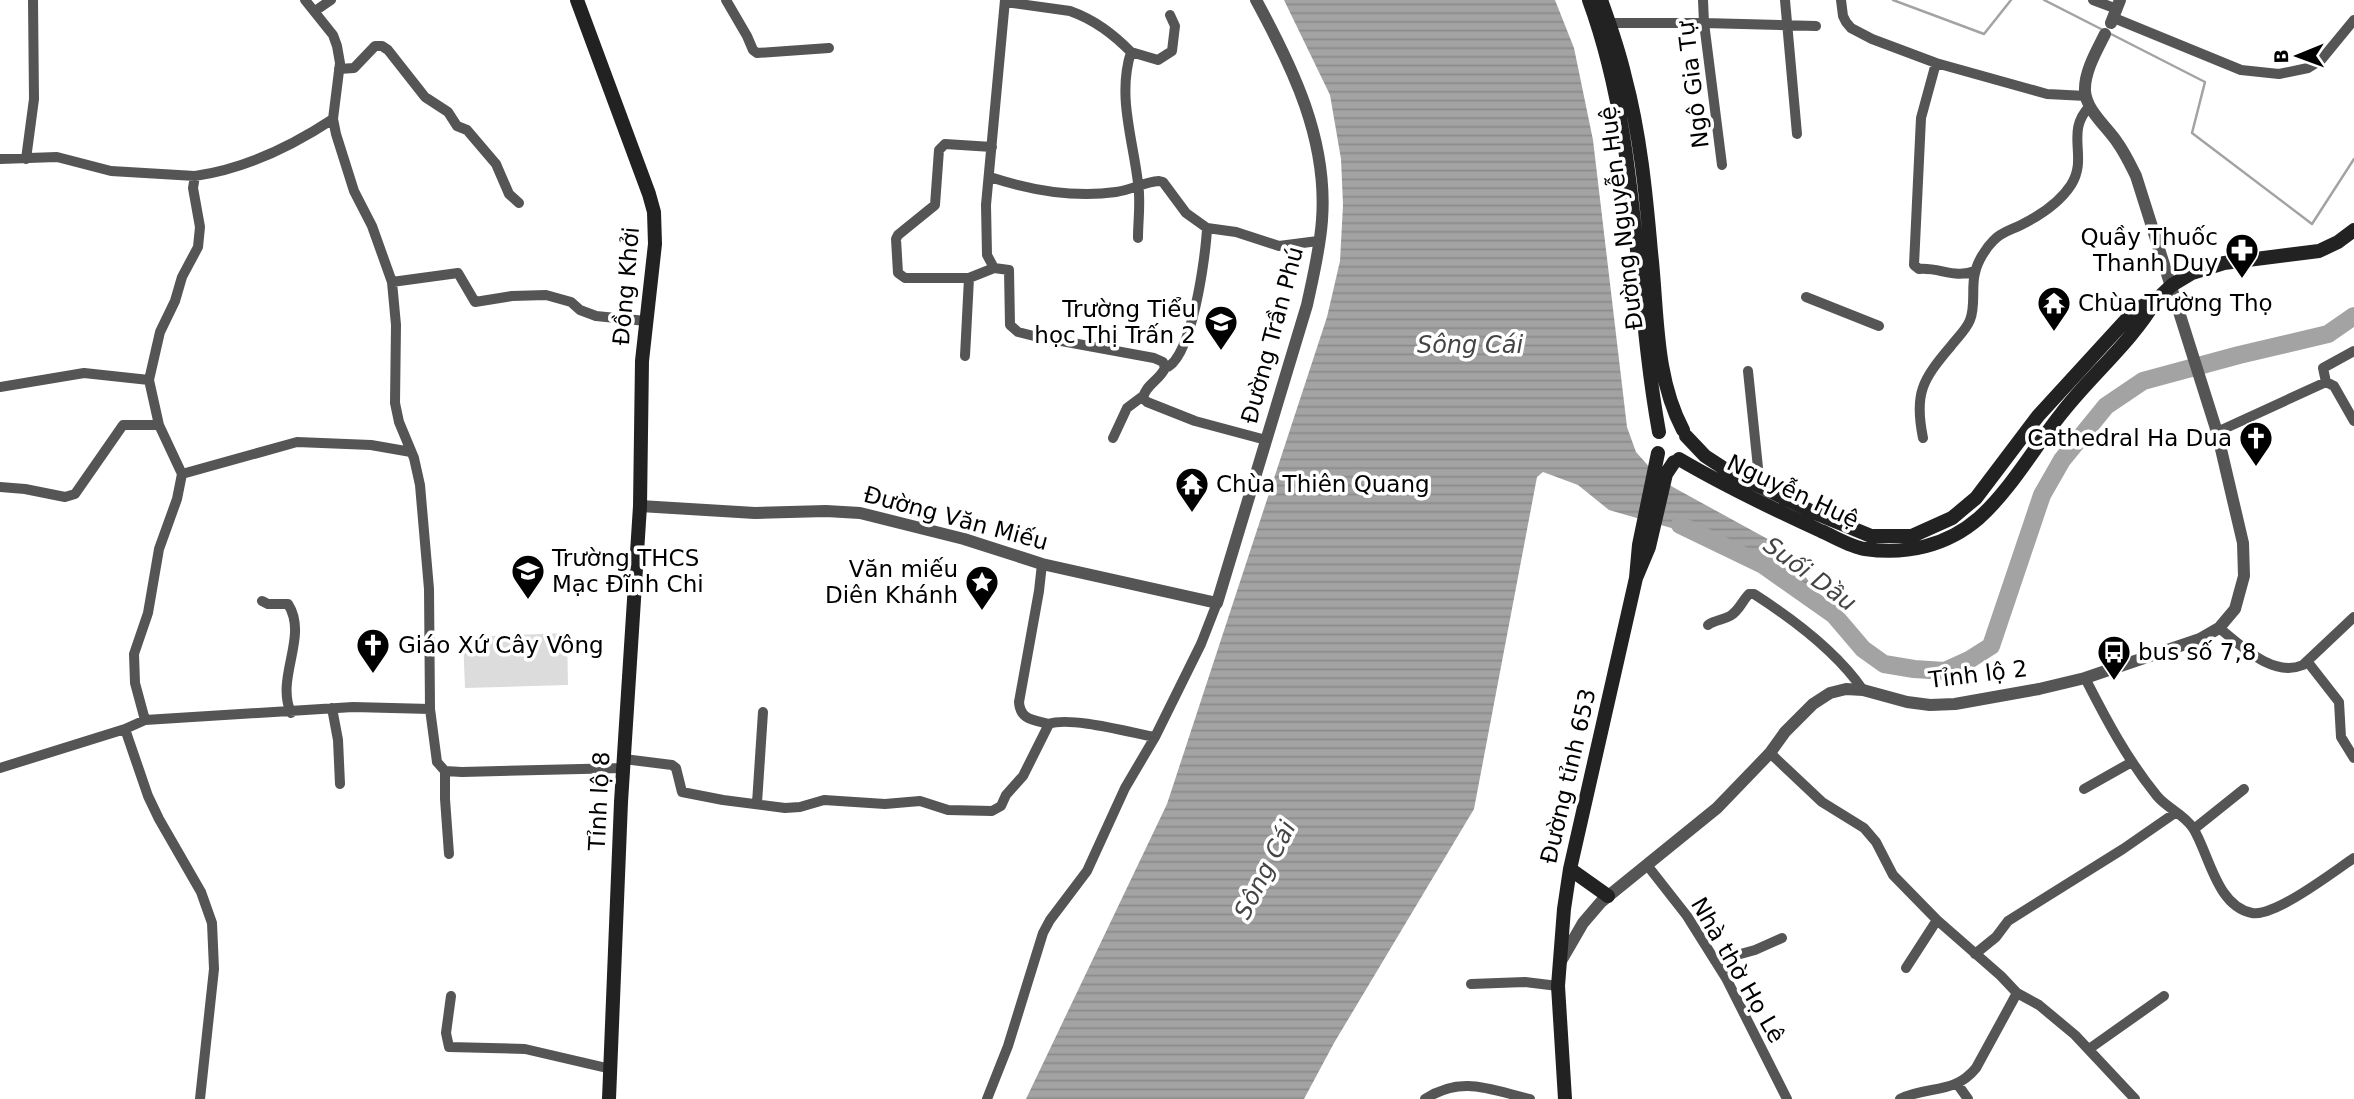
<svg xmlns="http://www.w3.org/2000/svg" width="2354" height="1099" viewBox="0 0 2354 1099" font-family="'DejaVu Sans',sans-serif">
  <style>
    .green { fill: #dcdcdc }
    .water { fill: url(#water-rules) }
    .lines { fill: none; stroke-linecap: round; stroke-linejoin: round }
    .stream { stroke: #a3a3a3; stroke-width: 2.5 }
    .river { stroke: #a3a3a3; stroke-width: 18 }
    .minor { stroke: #555; stroke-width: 10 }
    .tertiary { stroke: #555; stroke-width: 12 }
    .secondary { stroke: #222; stroke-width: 14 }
    .labels { text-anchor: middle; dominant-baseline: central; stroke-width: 7; stroke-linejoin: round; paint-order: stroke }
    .street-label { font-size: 23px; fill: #000; stroke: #fff }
    .poi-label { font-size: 23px; fill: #000; stroke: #fff; text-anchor: start }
    .water-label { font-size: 24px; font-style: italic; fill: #444; stroke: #fff }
  </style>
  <defs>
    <pattern id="water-rules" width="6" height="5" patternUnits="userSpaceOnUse" patternTransform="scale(1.75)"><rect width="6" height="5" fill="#a3a3a3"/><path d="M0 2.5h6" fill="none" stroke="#8b8b8b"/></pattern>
  </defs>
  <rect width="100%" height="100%" fill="#fff"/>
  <path class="green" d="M567,633L568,685L465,688L463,637Z"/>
  <path class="water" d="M1284,0H1555L1574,48L1593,140L1627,427L1636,452L1652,470L1671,486L1784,548L1834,615L1769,565L1716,533L1699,536L1609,510L1578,485L1543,472L1537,477L1474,809L1334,1043L1304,1099H1026L1167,804L1327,317L1340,261L1343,205L1341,159L1330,95Z"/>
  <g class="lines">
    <path class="stream" d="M1893,0L1984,34L2011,0
      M2044,0L2103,30
      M2109,33L2205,82L2192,133L2312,224L2354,159"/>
    <path class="river" d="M1680,525L1763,565L1834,615L1863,649L1884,664L1914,669L1945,671L1969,660L1991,646L2042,495L2062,460L2106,406L2143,381L2239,355L2328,334L2354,316"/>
    <path class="minor" d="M305,0L333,35L337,46L340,63L333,119L336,134L354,191L372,226L392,282L396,325L395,403L399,422L414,458L420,485L429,589L430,709L437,762L445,771L462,772L623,768
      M726,0L747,36L753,50L757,53L829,48
      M1703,0L1704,23L1722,165
      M1785,0L1797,134
      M1841,0L1843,16L1846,22L1851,28L1872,39L1936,63L2047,94L2086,96
      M2093,0L2117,9
      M1005,2L1070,11C1095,20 1113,34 1131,52C1117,96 1133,139 1138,183C1141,201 1138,220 1138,238
      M315,11L331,0
      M2114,18L2241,70L2279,74L2308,68L2321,60L2354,20
      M1606,23H1704L1816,26
      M1131,52L1158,60L1172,51L1175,26L1170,15
      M1936,63L1921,118L1914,265L1919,269C1939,267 1955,279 1975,271
      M339,69L354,68L375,46H382L388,50L425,97L448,112L457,126L467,130L496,164L509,194L519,203
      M992,147L945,144L939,150L935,205L898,235L896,239L898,273L905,278H969L994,268L1009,270L1010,325L1018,332L1034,336L1154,358L1163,362L1165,368C1160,380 1145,385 1143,398L1147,402L1195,421L1266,440
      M0,159L57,157L111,171L195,176C245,169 292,146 333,119
      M26,159L34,99L33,0
      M990,177C1030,190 1075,198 1116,192C1131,190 1144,182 1159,181L1163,182L1186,213L1207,228L1236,232L1279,246L1318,241
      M994,268L987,255L986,205L1005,0
      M392,282L458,273L475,302L512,296L546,295L571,302L580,310L596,316L646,321
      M1806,297L1879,326
      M965,356L969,278
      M1165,368C1192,361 1206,254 1207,228
      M1748,371L1760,487
      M2326,382L2323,368L2354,351
      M0,387L84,373L149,380
      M2217,432L2326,382L2334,386L2354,421
      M1113,438L1127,408L1143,396
      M1923,438C1914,394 1922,380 1951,346C1957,338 1966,330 1970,320C1976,305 1971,288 1975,273C1977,262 1986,248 1993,241C2001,232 2011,230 2021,225C2039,216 2060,202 2071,185C2089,157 2064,132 2090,106
      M182,474L297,442L371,445L411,452
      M0,487L25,489L65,497L75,494L123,425H159
      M1042,564L1039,591L1019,702C1020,720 1034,720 1049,724
      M262,601L268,604H288C309,637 275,677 291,713
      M1708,625C1715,620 1723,620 1730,616C1739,611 1742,601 1749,594H1754C1793,619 1837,652 1863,690
      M2219,628C2241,645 2272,678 2303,665L2354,617
      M2307,661L2339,702L2341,737L2354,758
      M2085,678C2107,721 2127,759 2157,796C2168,809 2184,814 2193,828C2209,853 2216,906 2252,913C2275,917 2333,872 2354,858
      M332,708L338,740L340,784
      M145,720L135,683L134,654L148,613L159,549L177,499L182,474L159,425L149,380L160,332L175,301L182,277L198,247L200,227L193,188L195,176
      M125,729L148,796L159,819L201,892L212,923L214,969L200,1099
      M1770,753L1822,802L1864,828L1876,842L1893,875L1937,920L2001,976L2017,993L2039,1005L2075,1035L2135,1099
      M624,759L672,765L676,768L682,792L723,800L785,808L800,807L824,800L885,804L920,801L948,810L992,811L1001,806L1006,795L1023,776L1049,724C1070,716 1132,733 1155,737
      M0,768L125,729L145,720L353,707L430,709
      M445,771V799L449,854
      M2084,789L2132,762
      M757,803L763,712
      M2194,829L2244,789
      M1647,865L1687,916L1726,978L1787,1099
      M1975,954L1996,937L2008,921L2123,849L2175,813
      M1715,961L1755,950L1782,938
      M1906,968L1937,920
      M1471,984L1525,982L1558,986
      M451,996L446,1033L449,1047L525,1049L611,1069
      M2089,1049L2164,996
      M1958,1085L1968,1099
      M987,1099L1008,1046L1043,933L1050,920L1087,871L1125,788L1155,737L1201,644L1217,603
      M1425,1099C1462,1075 1491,1090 1530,1099
      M1900,1099C1929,1085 1954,1095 1976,1068L2017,993"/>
    <path class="tertiary" d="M2111,23L2120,0
      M640,506L755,513L826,511L860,513L964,539L1042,564L1217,603L1307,305C1313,277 1320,249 1322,220C1328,140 1293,68 1256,0
      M1561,961L1583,923L1601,902L1717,808L1770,753L1785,732L1813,704L1830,693L1846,689L1863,690L1907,702L1930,705L1955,704L2039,689L2085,678L2200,639L2219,628L2235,609L2244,576L2243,543L2217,432L2136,176C2130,164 2125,153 2117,142C2107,127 2086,110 2085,91C2084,72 2097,50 2105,34"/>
    <path class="secondary" d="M577,0L649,194L654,212L655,244L642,361L640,506L621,802L609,1099
      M1589,0C1640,139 1633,288 1659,432
      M1601,0C1610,25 1619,51 1625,77C1640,133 1646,194 1651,252C1658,312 1654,375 1683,430
      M1686,436L1705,456L1728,471L1813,512L1871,536H1912L1952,518L1976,498L2038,416L2136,309L2156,300L2172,285L2192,273L2224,263L2319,251L2338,242L2354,230
      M1658,453L1639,545L1636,578L1649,547L1666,474L1674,462
      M1679,459C1725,486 1773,509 1821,531C1835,537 1851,547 1865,549C1906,555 1947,546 1979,518C2011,489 2034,448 2061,414C2091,375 2131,343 2156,300
      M1570,869L1608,896
      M1565,1099L1558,986L1564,909L1570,869L1636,578"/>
  </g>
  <defs>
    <symbol id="pharmacy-pin" viewBox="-11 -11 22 30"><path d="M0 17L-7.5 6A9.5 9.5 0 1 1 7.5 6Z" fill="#000" stroke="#fff"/><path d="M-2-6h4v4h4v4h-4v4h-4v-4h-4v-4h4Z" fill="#fff"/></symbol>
    <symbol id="temple-pin" viewBox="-11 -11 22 30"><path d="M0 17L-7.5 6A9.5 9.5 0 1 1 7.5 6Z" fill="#000" stroke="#fff"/><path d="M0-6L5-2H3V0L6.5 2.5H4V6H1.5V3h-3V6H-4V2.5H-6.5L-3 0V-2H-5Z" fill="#fff"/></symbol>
    <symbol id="school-pin" viewBox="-11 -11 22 30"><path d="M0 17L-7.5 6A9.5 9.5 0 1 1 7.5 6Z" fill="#000" stroke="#fff"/><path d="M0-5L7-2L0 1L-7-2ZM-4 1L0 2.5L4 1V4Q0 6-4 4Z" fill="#fff"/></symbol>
    <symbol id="church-pin" viewBox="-11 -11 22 30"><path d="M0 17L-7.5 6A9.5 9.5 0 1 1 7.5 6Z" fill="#000" stroke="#fff"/><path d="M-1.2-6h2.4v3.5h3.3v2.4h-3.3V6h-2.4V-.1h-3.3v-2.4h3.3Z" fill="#fff"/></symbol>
    <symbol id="sight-pin" viewBox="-11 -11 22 30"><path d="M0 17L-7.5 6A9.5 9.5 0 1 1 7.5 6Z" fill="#000" stroke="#fff"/><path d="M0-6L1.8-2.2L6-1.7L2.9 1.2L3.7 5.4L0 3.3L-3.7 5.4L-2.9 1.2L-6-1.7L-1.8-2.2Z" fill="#fff"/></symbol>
    <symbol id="bus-pin" viewBox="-11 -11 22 30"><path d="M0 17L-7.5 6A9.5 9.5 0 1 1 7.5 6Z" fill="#000" stroke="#fff"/><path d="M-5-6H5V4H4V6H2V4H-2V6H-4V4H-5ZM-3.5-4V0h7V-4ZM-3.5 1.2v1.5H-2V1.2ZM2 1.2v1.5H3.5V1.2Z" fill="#fff"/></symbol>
  </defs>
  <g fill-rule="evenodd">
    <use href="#pharmacy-pin" x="2223" y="231" width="38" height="52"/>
    <use href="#temple-pin" x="2035" y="284" width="38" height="52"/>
    <use href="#school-pin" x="1202" y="303" width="38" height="52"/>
    <use href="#church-pin" x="2237" y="419" width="38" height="52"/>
    <use href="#temple-pin" x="1173" y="465" width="38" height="52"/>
    <use href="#school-pin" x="509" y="552" width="38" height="52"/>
    <use href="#sight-pin" x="963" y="563" width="38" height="52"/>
    <use href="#church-pin" x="354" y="626" width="38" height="52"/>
    <use href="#bus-pin" x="2095" y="633" width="38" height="52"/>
  </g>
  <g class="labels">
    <g class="street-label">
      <text transform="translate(1693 85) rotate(-97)">Ngô Gia Tự</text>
      <text transform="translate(1621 218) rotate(-97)">Đường Nguyễn Huệ</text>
      <text transform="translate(626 286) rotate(-85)">Đồng Khởi</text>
      <text transform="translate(1272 335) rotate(-75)">Đường Trần Phú</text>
      <text transform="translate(1793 491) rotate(25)">Nguyễn Huệ</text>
      <text transform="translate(956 518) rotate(15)">Đường Văn Miếu</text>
      <text transform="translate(1978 674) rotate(-7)">Tỉnh lộ 2</text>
      <text transform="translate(1568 776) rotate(-77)">Đường tỉnh 653</text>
      <text transform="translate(599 801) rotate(-87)">Tỉnh lộ 8</text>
      <text transform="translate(1738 970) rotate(60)">Nhà thờ Họ Lê</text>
    </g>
    <g class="poi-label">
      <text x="2218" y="237" text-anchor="end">Quầy Thuốc<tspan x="2218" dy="26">Thanh Duy</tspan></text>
      <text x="2078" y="303">Chùa Trường Thọ</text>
      <text x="1196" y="309" text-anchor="end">Trường Tiểu<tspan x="1196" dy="26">học Thị Trấn 2</tspan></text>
      <text x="2232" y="438" text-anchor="end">Cathedral Ha Dua</text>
      <text x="1216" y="484">Chùa Thiên Quang</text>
      <text x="552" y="558">Trường THCS<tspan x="552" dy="26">Mạc Đĩnh Chi</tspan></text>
      <text x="958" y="569" text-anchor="end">Văn miếu<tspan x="958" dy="26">Diên Khánh</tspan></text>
      <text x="398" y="645">Giáo Xứ Cây Vông</text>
      <text x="2138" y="652">bus số 7,8</text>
    </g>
    <g class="water-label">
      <text x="1470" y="345">Sông Cái</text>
      <text transform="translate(1810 574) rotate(36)">Suối Dầu</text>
      <text transform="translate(1265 870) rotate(-63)">Sông Cái</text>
    </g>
  </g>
  <g transform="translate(2298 56) rotate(269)" stroke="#ffffff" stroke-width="5" paint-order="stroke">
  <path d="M0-5L12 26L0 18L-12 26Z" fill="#000000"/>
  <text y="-10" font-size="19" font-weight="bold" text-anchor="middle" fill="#000000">B</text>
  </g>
</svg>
